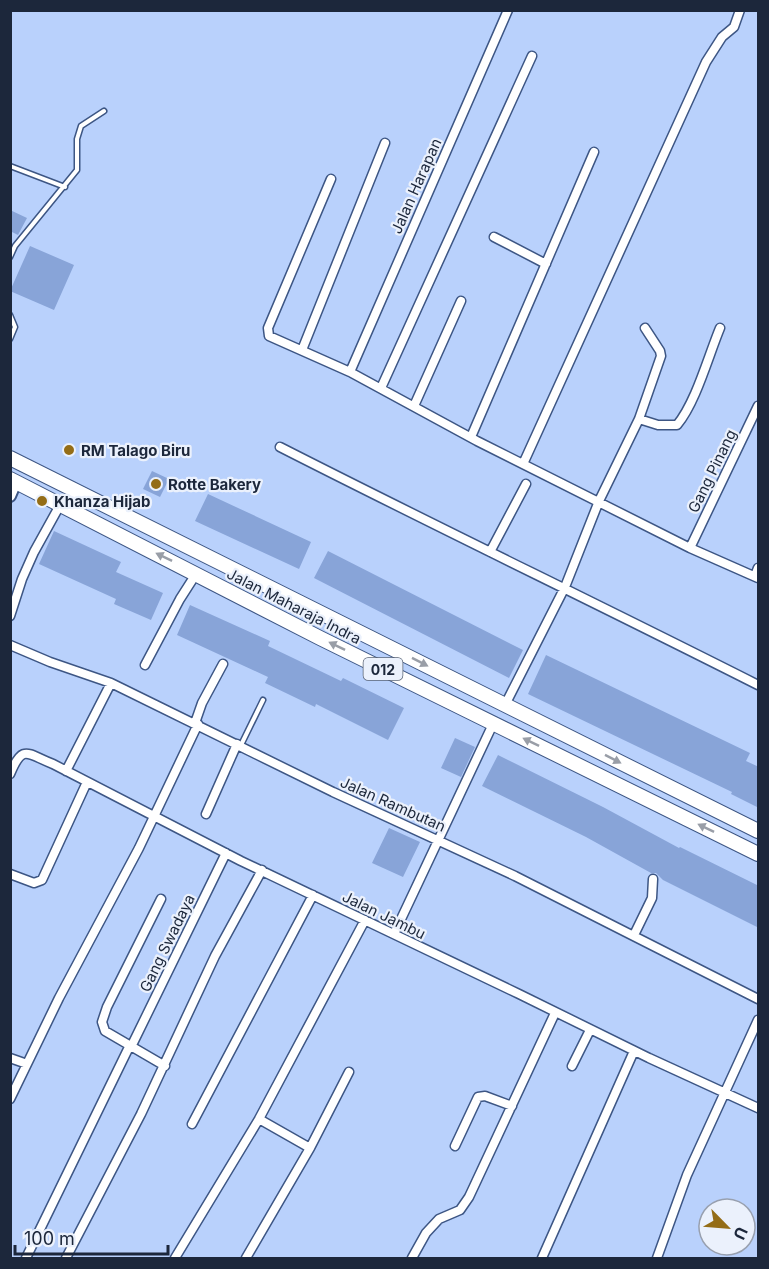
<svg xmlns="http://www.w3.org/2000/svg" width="769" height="1269" viewBox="0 0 769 1269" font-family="Inter,sans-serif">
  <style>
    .building { fill: #88a4d8 }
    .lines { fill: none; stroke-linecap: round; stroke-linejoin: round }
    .service-casing { stroke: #3d5684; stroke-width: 7 }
    .minor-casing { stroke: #3d5684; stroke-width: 11 }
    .tertiary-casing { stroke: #3d5684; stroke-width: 14 }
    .trunk-casing { stroke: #3d5684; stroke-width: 16 }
    .service { stroke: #fff; stroke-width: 4 }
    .minor { stroke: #fff; stroke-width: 8 }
    .tertiary { stroke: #fff; stroke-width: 10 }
    .trunk { stroke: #fff; stroke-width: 14 }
    .oneway { fill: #999ea7 }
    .poi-dot { fill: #946d17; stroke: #ebf1fc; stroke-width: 2 }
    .labels { text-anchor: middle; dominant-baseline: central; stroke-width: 4.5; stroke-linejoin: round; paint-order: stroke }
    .shield { fill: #ebf1fc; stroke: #5a6475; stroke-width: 1.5 }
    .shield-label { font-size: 14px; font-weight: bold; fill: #1c273b }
    .street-label { font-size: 15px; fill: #1c273b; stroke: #ebf1fc }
    .poi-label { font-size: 15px; font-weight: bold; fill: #1c273b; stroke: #ebf1fc; text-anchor: start }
  </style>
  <rect width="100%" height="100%" fill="#b9d1fc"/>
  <path class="building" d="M10,210L27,218L18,235L10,231Z
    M30,246L74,265L54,310L10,291Z
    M152,471L169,479L160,497L143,489Z
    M208,494L311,542L299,569L195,521Z
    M54,531L121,562L116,572L163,593L151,620L114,604L116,599L39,564Z
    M328,551L523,650L509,678L314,578Z
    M190,605L270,641L268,646L341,681L343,678L404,708L388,740L316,704L315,707L265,683L268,677L177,635Z
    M546,655L750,753L746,761L759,767V808L731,794L732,792L528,694Z
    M455,738L475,747L461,777L441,768Z
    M498,755L603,807L679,848L680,847L759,886V928L663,880L656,873H651L586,837L482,786Z
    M389,828L420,842L403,877L372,863Z"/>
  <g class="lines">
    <defs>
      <path id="service" d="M10,166L65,187
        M10,257L15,246L77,170V139L81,126L104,111
        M10,315L15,327L10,339
        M241,745L263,700"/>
      <path id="minor" d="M331,179L268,328L269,336L350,372L477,441L690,548L758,578
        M494,237L546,264
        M302,350L385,143
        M350,372L508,10
        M381,388L532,56
        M414,406L461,301
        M639,419L658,425H677C696,402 708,357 720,328
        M471,437L594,152
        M280,447C439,528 600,605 758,685
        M523,464L706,62L722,37L734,27L740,10
        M690,548L758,406
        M490,552L526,484
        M755,576L758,568
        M10,616L22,579L34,552L60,505
        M10,645L50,662L111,683L333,792L515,876L758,999
        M145,665L180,599L196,574
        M505,705L565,587L599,501L639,419L661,356L660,351L645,328
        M195,723L202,703L223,664
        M66,771L111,683
        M10,774C23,743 27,754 53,764L241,861L519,994L649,1058L758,1108
        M206,814L237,744
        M10,874L34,883L42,880L87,782
        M161,899L107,1007L102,1022L105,1031L165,1066
        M394,934L493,724
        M634,935L652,898L653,879
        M132,1045L226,853
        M10,1058L27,1064
        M572,1066L590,1030
        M10,1099L59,998L139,848L198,724
        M192,1124L313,895
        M455,1146L478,1097L485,1096L512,1106
        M310,1148L349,1072
        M26,1258L130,1045
        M66,1258L141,1114L215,956L262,870
        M175,1258L259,1119L365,920
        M246,1258L310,1148L259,1119
        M412,1258L426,1233L439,1219L460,1210L469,1197L555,1013
        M542,1258L634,1051
        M657,1258L687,1175L758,1020"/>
      <path id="tertiary" d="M10,496L16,482"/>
      <path id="trunk" d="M10,458L758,831
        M10,479L320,638L758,854"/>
    </defs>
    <use href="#service" class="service-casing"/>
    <use href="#minor" class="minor-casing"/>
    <use href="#tertiary" class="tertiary-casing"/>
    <use href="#trunk" class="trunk-casing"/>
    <use href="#service" class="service"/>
    <use href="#minor" class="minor"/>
    <use href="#tertiary" class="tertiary"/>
    <use href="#trunk" class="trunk"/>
  </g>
  <defs><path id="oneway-solid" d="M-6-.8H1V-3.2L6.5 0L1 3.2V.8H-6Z" transform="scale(1.5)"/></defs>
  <g class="oneway">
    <use href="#oneway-solid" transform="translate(164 557) rotate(-154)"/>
    <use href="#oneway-solid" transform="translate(337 646) rotate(-154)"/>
    <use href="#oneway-solid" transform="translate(420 662) rotate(27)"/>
    <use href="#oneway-solid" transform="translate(531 742) rotate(-154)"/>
    <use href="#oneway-solid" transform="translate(613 759) rotate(27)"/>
    <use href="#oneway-solid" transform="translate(706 828) rotate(-154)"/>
  </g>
  <g class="poi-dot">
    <circle cx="69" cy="450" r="6"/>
    <circle cx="156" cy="484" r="6"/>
    <circle cx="42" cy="501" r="6"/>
  </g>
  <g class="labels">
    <rect class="shield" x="363.5" y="658" width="39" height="22" rx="4.5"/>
    <g class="shield-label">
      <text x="383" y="669">012</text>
    </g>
    <g class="street-label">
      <text transform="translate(416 186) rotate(-66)">Jalan Harapan</text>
      <text transform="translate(712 471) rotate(-64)">Gang Pinang</text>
      <text transform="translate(294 606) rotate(27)">Jalan Maharaja Indra</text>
      <text transform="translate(393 804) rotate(24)">Jalan Rambutan</text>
      <text transform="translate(384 915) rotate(26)">Jalan Jambu</text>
      <text transform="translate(167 943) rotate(-64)">Gang Swadaya</text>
    </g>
    <g class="poi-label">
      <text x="81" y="450">RM Talago Biru</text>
      <text x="168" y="484">Rotte Bakery</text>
      <text x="54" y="501">Khanza Hijab</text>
    </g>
  </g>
  <rect width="769" height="1269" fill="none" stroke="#1c273b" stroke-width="24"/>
  <g transform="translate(727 1227) rotate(115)"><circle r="28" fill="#ebf1fc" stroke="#98a0af" stroke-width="1.5"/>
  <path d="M0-4.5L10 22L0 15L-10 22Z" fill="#946d17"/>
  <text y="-9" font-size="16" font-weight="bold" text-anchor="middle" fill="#1c273b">U</text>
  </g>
  <path d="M15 1245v9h153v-9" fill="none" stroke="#1c273b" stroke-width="3"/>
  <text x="24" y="1245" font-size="18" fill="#1c273b" stroke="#ebf1fc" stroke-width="4.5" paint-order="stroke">100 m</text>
</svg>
